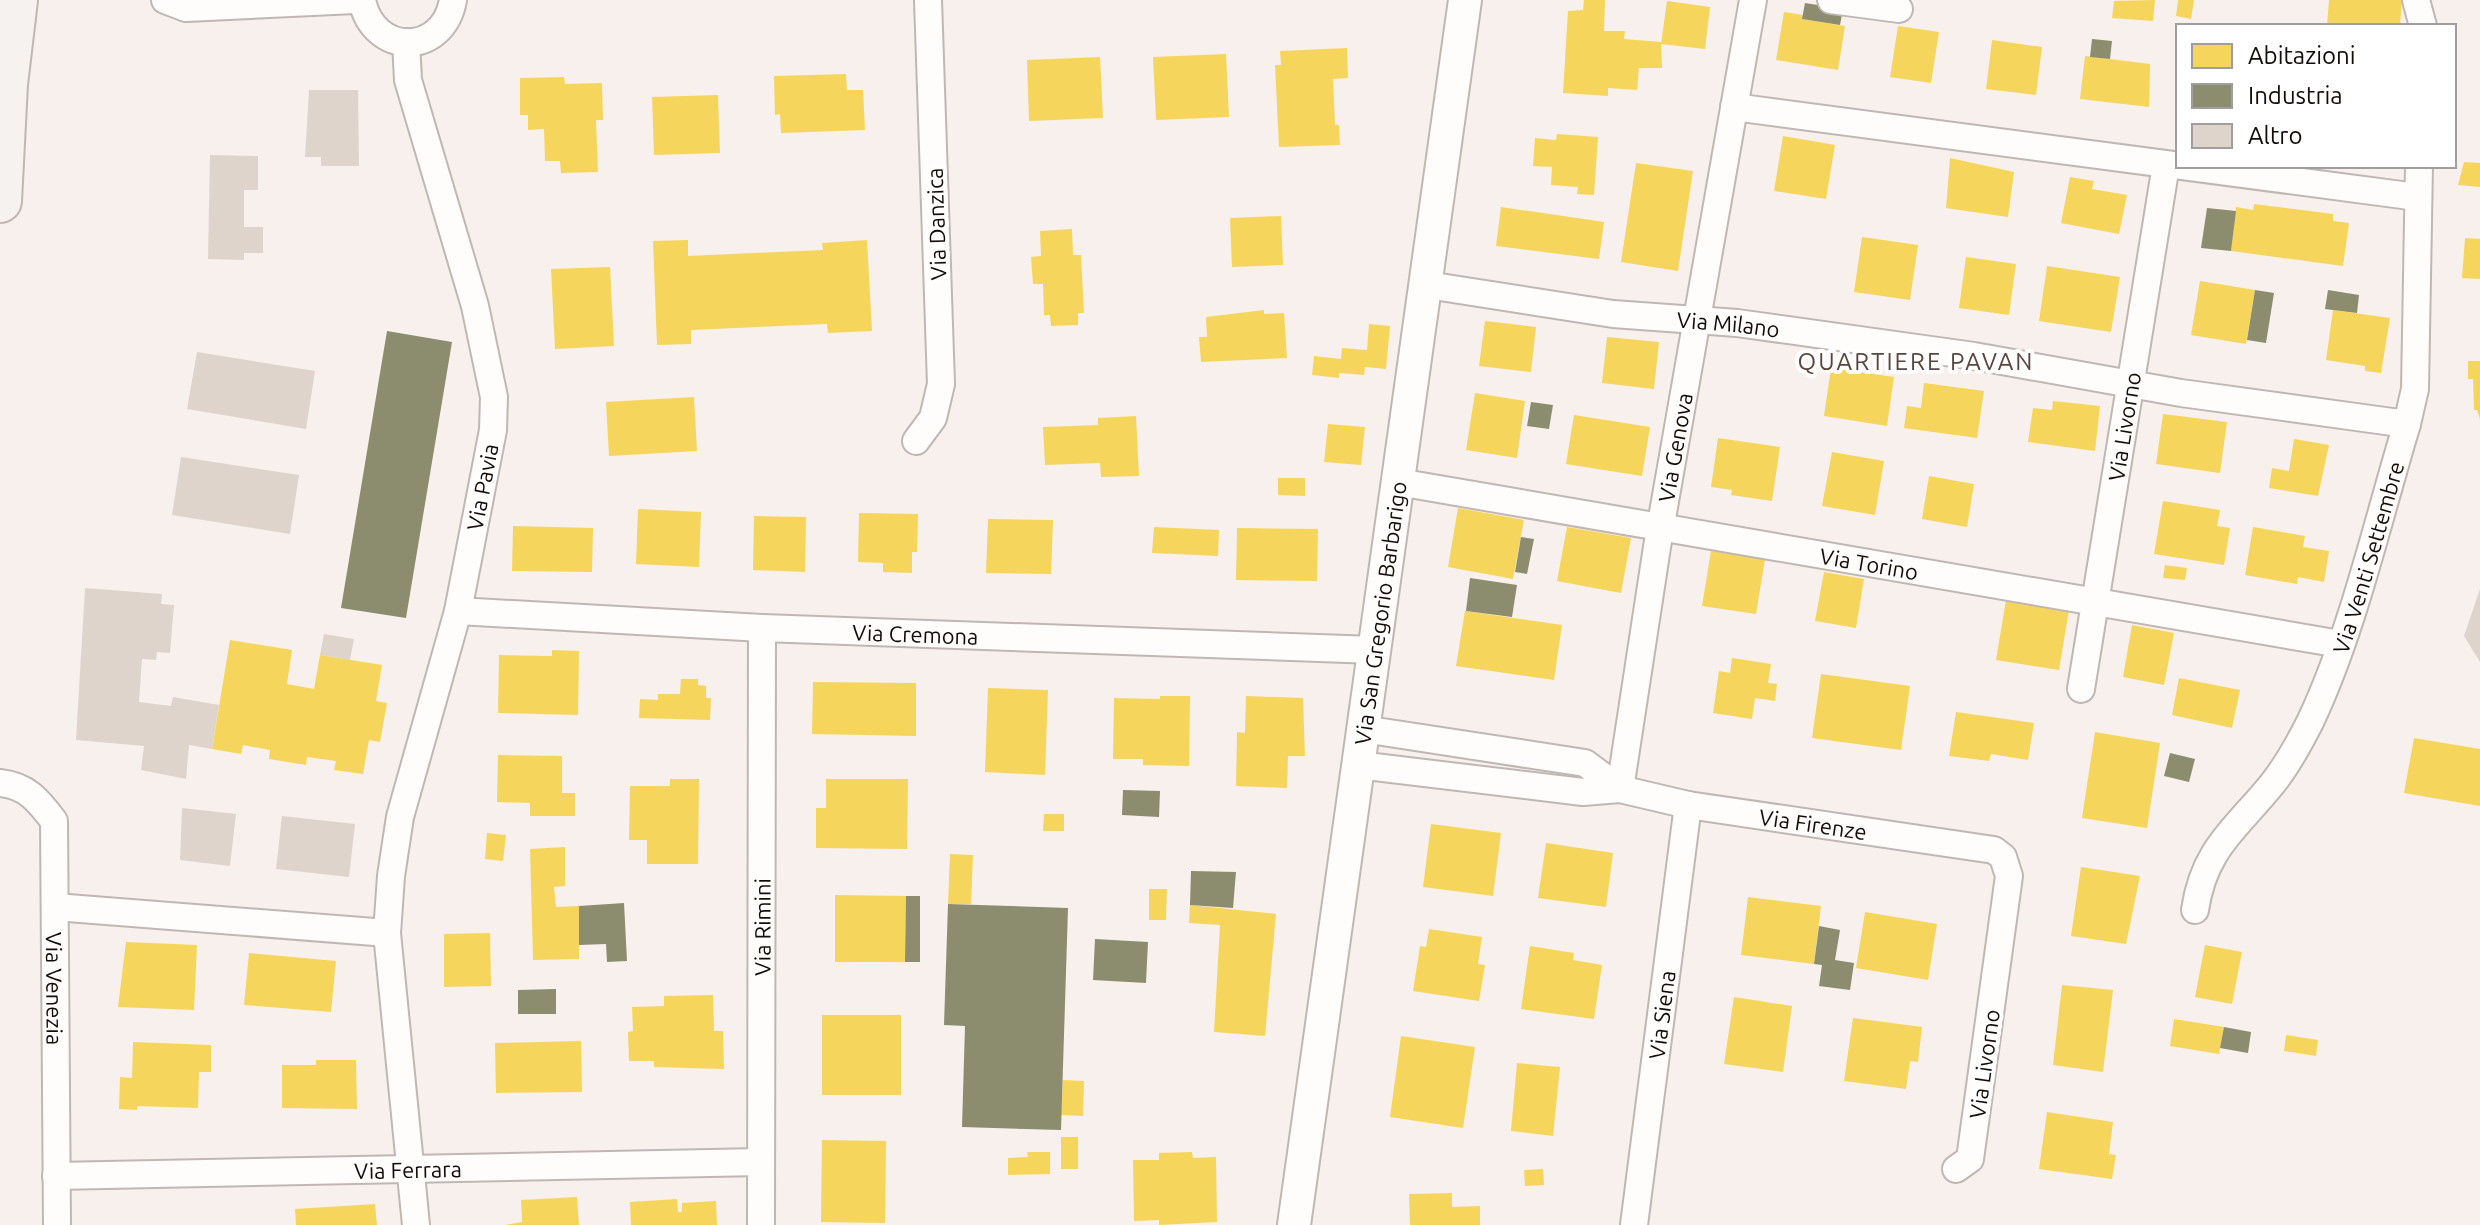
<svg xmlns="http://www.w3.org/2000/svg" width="2480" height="1225" viewBox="0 0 2480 1225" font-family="Ubuntu,sans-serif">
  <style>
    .homes { fill: #f6d55c }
    .industry { fill: #8c8c6e }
    .building { fill: #dfd4cc }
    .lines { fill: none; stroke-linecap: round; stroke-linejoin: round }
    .minor-casing { stroke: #c0b7b4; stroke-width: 30 }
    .tertiary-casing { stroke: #c0b7b4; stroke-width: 36 }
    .primary-casing { stroke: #c1b6b0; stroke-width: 46 }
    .minor { stroke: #fefdfc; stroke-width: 26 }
    .tertiary { stroke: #fefdfc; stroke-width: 32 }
    .primary { stroke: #f6f2ef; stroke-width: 42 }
    .labels { text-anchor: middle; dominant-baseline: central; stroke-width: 8; stroke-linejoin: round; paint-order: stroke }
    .street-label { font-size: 22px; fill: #140c09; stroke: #fff }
    .neighbourhood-label { font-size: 24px; letter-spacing: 2px; fill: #5b463f; stroke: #fff }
  </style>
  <rect width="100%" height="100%" fill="#f8f0ed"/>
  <path class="homes" d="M1584,0H1605L1604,31H1625L1624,39L1661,42L1662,68H1639L1637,90L1608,88V96L1563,93L1568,11L1583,10Z
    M2155,0L2153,21L2112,18L2114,1Z
    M2178,0H2194L2191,19L2176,16Z
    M2329,0H2402L2400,26H2327Z
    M1667,1L1710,7L1705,49L1661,44Z
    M1784,12L1803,15L1802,19L1845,26L1838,70L1776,60Z
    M1898,26L1939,32L1931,83L1890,77Z
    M1992,40L2042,47L2036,95L1986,89Z
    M1347,48L1348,78L1333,79L1335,125H1339L1340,145L1279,147L1275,65H1281L1280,51Z
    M1226,54L1229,117L1156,120L1153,57Z
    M2085,56L2150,64L2149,107L2080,99Z
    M1100,57L1103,118L1029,121L1027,60Z
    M846,74L847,90H863L865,130L781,133L780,114L775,115L774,76Z
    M564,77L565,84L602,83L603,120H596L598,172L561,173L560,161H545L544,129L528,130V115H520V78Z
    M718,95L720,153L654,155L652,97Z
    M1557,134L1598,137L1594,195L1577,194L1578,187L1551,185L1552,167L1533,166L1535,138L1556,140Z
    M1783,136L1835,145L1826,199L1774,191Z
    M1950,158L2014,172L2008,217L1946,208Z
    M2464,162L2480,163V187L2458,185Z
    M1636,163L1693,171L1678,271L1621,262Z
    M2070,177L2094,181L2092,189L2127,195L2119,234L2061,223Z
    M2254,204L2333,214V221L2349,223L2343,266L2231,251L2236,207L2253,210Z
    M1501,207L1604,222L1599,259L1496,246Z
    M1281,216L1283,265L1232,267L1230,218Z
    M1072,229L1073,255H1081L1084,313H1078V325L1051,326L1050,315H1044L1043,284H1033L1031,257L1041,256L1040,231Z
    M1862,237L1918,245L1910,300L1854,292Z
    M2465,238L2480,239V279L2462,278Z
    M688,240V256L823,250L822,243L867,240L872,331L828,333L827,324L691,330V344L657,345L653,241Z
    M1966,257L2016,264L2009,315L1959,308Z
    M2047,266L2120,277L2111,332L2039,321Z
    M610,267L614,346L555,349L551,269Z
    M2200,281L2255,290L2246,344L2191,335Z
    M1264,310V314L1284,313L1287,358L1201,362L1199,337H1207L1206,317Z
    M2333,310L2390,318L2381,373L2365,371V366L2326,360Z
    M1485,321L1536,327L1531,372L1479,366Z
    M1369,324L1390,326L1386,369L1365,367L1364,375L1339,373V378L1312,375L1314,356L1341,359L1342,348L1367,350Z
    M1607,337L1659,342L1654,389L1602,383Z
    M2468,361H2480V419L2477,410H2474L2473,379H2468Z
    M1831,368L1894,377L1887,426L1824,416Z
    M1924,383L1984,391L1977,438L1904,428L1907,406L1921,408Z
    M1475,393L1525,401L1517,458L1466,450Z
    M694,397L697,451L609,456L606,402Z
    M2053,401L2100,406L2095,451L2028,442L2033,408L2052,410Z
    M2163,414L2227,422L2220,473L2156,464Z
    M1574,415L1650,427L1642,476L1566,464Z
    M1136,416L1139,476L1101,477L1100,463L1045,465L1043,427L1098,425V418Z
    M1328,424L1365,427L1361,465L1324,462Z
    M1718,438L1780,447L1772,501L1731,495L1732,490L1711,487Z
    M2294,439L2329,445L2318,496L2269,488L2272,468L2289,471Z
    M1832,452L1884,461L1875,515L1822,506Z
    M1929,476L1974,484L1967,527L1922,519Z
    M1278,478H1305V496L1278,495Z
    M2163,501L2220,510L2217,526L2230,528L2224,565L2154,554Z
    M1458,508L1524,520L1513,579L1448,567Z
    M638,509L701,512L699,567L636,564Z
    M859,513L918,514L917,552H912V573L883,572V563L858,562Z
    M754,516L806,517L805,572L753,570Z
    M988,519L1053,520L1051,574L986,573Z
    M513,526L593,528L592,572L512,571Z
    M1154,527L1219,530L1218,556L1152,553Z
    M1567,527L1631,538L1621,593L1557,581Z
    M2253,527L2305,536L2303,547L2329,551L2324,582L2298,577L2297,584L2245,575Z
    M1237,528L1318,529L1317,581L1236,580Z
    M1711,551L1765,559L1756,614L1702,606Z
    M2165,565L2187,568L2185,580L2163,578Z
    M1824,572L1864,579L1856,628L1815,621Z
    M2006,600L2069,610L2059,670L1996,660Z
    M1465,611L1562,625L1554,680L1456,666Z
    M2132,625L2174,633L2164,685L2123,677Z
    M230,640L292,650L287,684L314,689L320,655L382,665L376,701L387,703L380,742L369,740L363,774L334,770L336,761L307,757L306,765L269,759L270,750L243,745L241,754L212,749Z
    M552,650L579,651L578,715L498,713L499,655L552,656Z
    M1732,658L1771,664L1768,683L1777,684L1775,701L1755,698L1752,719L1713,713L1719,671L1730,673Z
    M1821,674L1910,686L1901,750L1812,738Z
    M2179,678L2240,690L2232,728L2172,715Z
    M681,679H698V685L706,686V698H711L710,720L639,718L640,699L658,700V694H680Z
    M813,682L916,683V736L812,734Z
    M988,688L1048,690L1045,775L985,772Z
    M1160,696H1190L1189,766L1143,765V759H1113L1114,698L1160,699Z
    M1246,696L1303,698L1305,756H1288L1287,788L1236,786L1237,732L1245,733Z
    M1956,712L2034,723L2028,760L1991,754L1989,761L1949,756Z
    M2095,732L2160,743L2147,828L2082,818Z
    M2414,738L2480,749V806L2404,793Z
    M498,755L562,756V793H575V816H530V803L497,802Z
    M670,779H699L698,864H647V840H629L630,786H670Z
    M826,779H908L907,849L816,848V808H826Z
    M1044,814H1064V831H1043Z
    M1431,824L1501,833L1493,896L1423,887Z
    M487,833L506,835L503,861L485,859Z
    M1546,843L1613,853L1606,907L1538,898Z
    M565,847V886L554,887L556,907L579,906V959L533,960L530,849Z
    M950,854L973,855L971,904H948Z
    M2081,867L2140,876L2126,944L2071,936Z
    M1149,889H1167L1166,920H1149Z
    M835,895L906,896L905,962H835Z
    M1748,897L1821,906L1814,964L1741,955Z
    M1190,905L1276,914L1265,1036L1214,1032L1220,925L1189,923Z
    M1865,912L1937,924L1928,980L1856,968Z
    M1429,929L1482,937L1478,964L1485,965L1479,1001L1413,991L1420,946L1426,947Z
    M490,933L491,986L444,987V934Z
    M126,942L197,945L194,1010L118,1007Z
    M2205,945L2242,952L2232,1004L2195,997Z
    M1530,946L1574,953L1573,960L1602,965L1594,1019L1521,1009Z
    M249,953L336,961L331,1012L244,1005Z
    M2062,985L2113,990L2103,1072L2053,1065Z
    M713,995L714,1031H723L724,1069L654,1067V1061H629L628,1032L633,1031L632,1007L664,1006V996Z
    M1734,997L1792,1006L1783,1072L1724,1064Z
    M822,1015H901V1095H822Z
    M1853,1018L1922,1027L1918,1062L1910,1061L1906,1089L1844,1081Z
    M2174,1019L2224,1027L2219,1054L2170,1046Z
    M2286,1035L2318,1040L2316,1056L2284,1051Z
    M1401,1036L1475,1047L1463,1128L1390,1117Z
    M581,1041L582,1092L496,1093L495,1043Z
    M133,1042L211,1045V1072H199L198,1108L137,1106V1110L119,1109L120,1077L132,1078Z
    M316,1060H356L357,1109L282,1108V1065H316Z
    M1517,1063L1560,1067L1553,1136L1511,1131Z
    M1063,1080L1084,1081L1083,1116L1061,1115Z
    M2047,1112L2113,1122L2109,1154L2116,1155L2112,1179L2039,1169Z
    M1061,1137H1078V1169H1061Z
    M822,1140L886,1141L885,1223L821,1222Z
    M1027,1152H1050V1174L1008,1175V1158L1028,1157Z
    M1192,1152L1193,1158L1216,1157L1217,1222L1159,1225V1220L1134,1221L1133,1160H1159V1153Z
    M1543,1169L1544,1185L1525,1186L1524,1170Z
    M1452,1193V1207L1480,1206V1225H1410L1409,1194Z
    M577,1197L579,1225H505L522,1222L521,1200Z
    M677,1199L678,1212H682V1203L716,1201L717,1225H631L630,1202Z
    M375,1204L377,1225H296L295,1209Z"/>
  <path class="industry" d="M1805,3L1843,9L1840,25L1802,19Z
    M2092,39L2112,41L2110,59L2090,57Z
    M2207,208L2236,211L2231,251L2201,248Z
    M2255,290L2274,293L2266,343L2247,340Z
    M2328,290L2359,295L2357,313L2325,309Z
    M387,331L452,342L406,618L341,608Z
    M1531,402L1553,405L1549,429L1527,426Z
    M1521,537L1534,539L1527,574L1515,572Z
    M1470,578L1517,585L1512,617L1466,611Z
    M2170,753L2195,759L2189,782L2164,776Z
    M1123,790L1160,791L1159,817L1122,815Z
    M1191,871L1236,872L1233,908L1190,905Z
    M906,896H920V962H905Z
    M624,903L627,961L607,962L606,944L579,945V906Z
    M948,904L1068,908L1061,1130L962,1127L965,1026L944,1025Z
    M1819,926L1840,930L1835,960L1854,963L1850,990L1819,986L1822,965L1814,964Z
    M1095,939L1148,942L1146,983L1093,980Z
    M556,989V1014H518V990Z
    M2224,1027L2251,1032L2248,1053L2220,1048Z"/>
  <path class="building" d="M309,90H358L359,166H321V157H305Z
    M210,155L258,156V190H244V227H263V253H244V260L208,259Z
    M197,352L315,371L306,429L187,409Z
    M181,457L299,475L290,534L172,515Z
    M85,588L162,594L161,604L174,605L170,653L157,652L156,660L142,659L139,702L171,706L173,697L219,705L212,749L189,745L186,779L141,770L144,746L76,740Z
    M2480,589V662L2464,636Z
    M324,634L354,639L350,660L320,655Z
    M182,808L236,814L230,866L180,860Z
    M282,816L355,824L349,877L276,869Z"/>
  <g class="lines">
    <defs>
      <g id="minor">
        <path d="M165,0L186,8L355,0"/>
        <path d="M362,0C373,56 443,57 453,0"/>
        <path d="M1831,0L1899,9"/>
        <path d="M2416,0L2423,26"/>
        <path d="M406,42L408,80L475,306L494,397L493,430L458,611L400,817L391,876L387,933L416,1225"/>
        <path d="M1734,107L2417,197"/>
        <path id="s1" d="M1427,285L1613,314L1737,323L1974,356L2181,393L2407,424"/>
        <path d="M916,441L933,418L941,384L928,0"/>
        <path id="s2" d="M1398,482L2340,644"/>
        <path id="s3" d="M458,611L762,628L1374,650"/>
        <path id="s4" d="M2081,689L2166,165"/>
        <path d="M1363,729L1585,763L1620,789"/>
        <path id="s5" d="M1358,765L1583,792L1620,789L1688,805L1994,850L2003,857L2009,876L1970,1159L1956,1169"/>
        <path id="s6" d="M0,783C27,786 38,800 54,821L57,1225"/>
        <path id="s7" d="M1620,789L1657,547L1753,0"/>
        <path d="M55,907L387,933"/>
        <path id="s8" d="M2195,910C2204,848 2237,828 2273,783C2288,764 2300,742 2311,720C2353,631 2378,519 2407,424L2415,389L2419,166"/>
        <path id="s9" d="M56,1176L761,1162"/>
        <path id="s10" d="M761,1225L762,628"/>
        <path id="s11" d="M1634,1225L1688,805"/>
      </g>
      <g id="tertiary">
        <path id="s12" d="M1294,1225L1465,0"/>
      </g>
      <path id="primary" d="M0,201L6,84L16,0"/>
    </defs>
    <use href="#minor" class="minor-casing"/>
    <use href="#tertiary" class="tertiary-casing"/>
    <use href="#primary" class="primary-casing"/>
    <use href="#minor" class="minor"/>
    <use href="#tertiary" class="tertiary"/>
    <use href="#primary" class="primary"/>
  </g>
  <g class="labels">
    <g class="street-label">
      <text transform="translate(936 224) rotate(-92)">Via Danzica</text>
      <text stroke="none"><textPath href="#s1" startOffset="304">Via Milano</textPath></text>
      <text stroke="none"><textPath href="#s4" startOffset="266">Via Livorno</textPath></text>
      <text stroke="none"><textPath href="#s7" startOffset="346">Via Genova</textPath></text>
      <text transform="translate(482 487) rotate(-79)">Via Pavia</text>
      <text stroke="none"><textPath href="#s8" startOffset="398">Via Venti Settembre</textPath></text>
      <text stroke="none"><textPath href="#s2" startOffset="478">Via Torino</textPath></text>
      <text stroke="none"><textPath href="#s12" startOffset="618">Via San Gregorio Barbarigo</textPath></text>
      <text stroke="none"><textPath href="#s3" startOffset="458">Via Cremona</textPath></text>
      <text stroke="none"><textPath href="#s5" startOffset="460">Via Firenze</textPath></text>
      <text stroke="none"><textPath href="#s10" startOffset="298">Via Rimini</textPath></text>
      <text stroke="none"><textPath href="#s6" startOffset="236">Via Venezia</textPath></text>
      <text stroke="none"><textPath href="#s11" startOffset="212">Via Siena</textPath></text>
      <text transform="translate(1984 1064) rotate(-82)">Via Livorno</text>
      <text stroke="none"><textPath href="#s9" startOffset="352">Via Ferrara</textPath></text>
    </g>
    <g class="neighbourhood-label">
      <text x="1916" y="361">QUARTIERE PAVAN</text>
    </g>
  </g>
  <rect x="2176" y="24" width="280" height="144" fill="#ffffff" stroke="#a19e9d" stroke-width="2"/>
  <rect x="2192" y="44" width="40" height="24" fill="#f6d55c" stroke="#a19e9d" stroke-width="2"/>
  <text x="2248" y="64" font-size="24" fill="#140c09">Abitazioni</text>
  <rect x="2192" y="84" width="40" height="24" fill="#8c8c6e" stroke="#a19e9d" stroke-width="2"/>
  <text x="2248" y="104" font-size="24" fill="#140c09">Industria</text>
  <rect x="2192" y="124" width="40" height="24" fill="#dfd4cc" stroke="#a19e9d" stroke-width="2"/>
  <text x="2248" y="144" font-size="24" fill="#140c09">Altro</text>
</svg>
